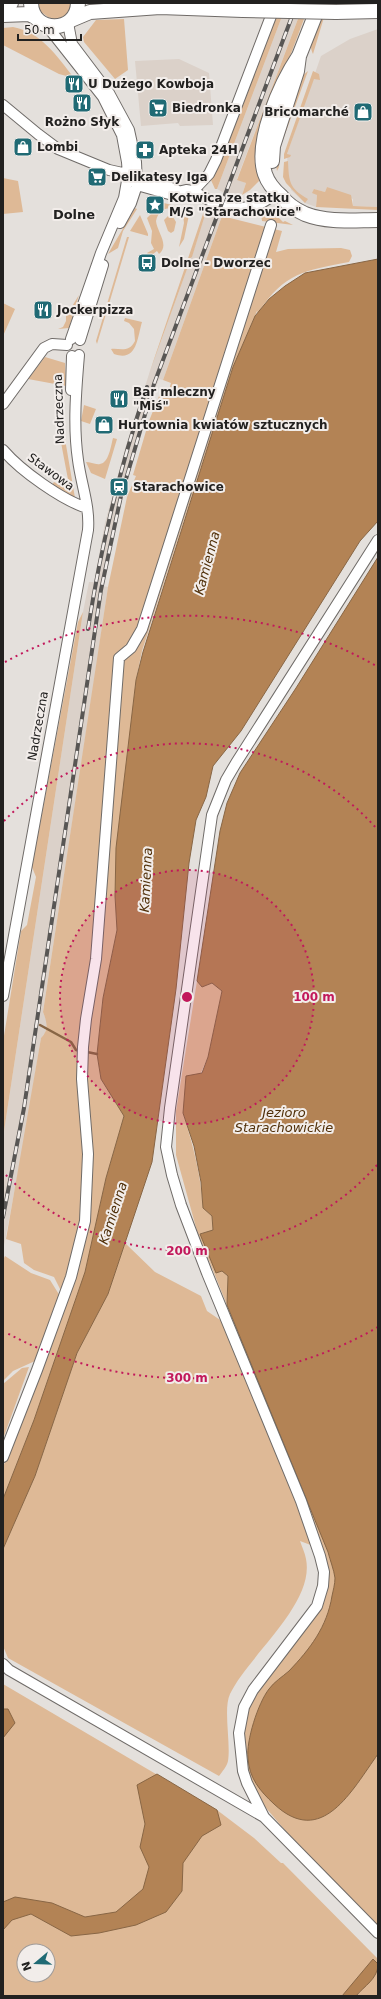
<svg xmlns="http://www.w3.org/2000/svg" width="381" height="1999" viewBox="0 0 381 1999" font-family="'DejaVu Sans',sans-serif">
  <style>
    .built { fill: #dbd1c9 }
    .green { fill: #deb996; fill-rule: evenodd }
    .water { fill: #b38355; stroke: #886645 }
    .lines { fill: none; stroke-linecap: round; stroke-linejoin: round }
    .stream { stroke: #886645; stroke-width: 2.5 }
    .street-casing { stroke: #6f6b68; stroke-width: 12 }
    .secondary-casing { stroke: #6f6b68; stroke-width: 16 }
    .street { stroke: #fff; stroke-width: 10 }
    .secondary { stroke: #fff; stroke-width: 14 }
    .rail-casing { stroke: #585654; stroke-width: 4 }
    .rail { stroke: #f2edea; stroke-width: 2.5; stroke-dasharray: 8; stroke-linecap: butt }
    .secondary-bridge-casing { stroke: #6f6b68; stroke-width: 16; stroke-linecap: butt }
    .secondary-bridge { stroke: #fff; stroke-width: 14 }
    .ring { fill: none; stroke: #c2185b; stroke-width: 2; stroke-dasharray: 2 4 }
    .labels { text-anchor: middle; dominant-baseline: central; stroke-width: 4; stroke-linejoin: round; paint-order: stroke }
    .poi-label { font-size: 12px; font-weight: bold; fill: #222120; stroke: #f2edea; text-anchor: start }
    .street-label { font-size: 12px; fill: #222120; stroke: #f2edea }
    .neighbourhood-label { font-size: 13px; font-weight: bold; fill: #222120; stroke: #f2edea }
    .water-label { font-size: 13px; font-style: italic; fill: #502f08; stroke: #f2edea }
    .centre { fill: #c2185b; stroke: #f2edea; stroke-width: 2 }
    .ring-label { font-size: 12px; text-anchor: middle; font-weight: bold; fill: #c2185b; stroke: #f2edea; stroke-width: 4; stroke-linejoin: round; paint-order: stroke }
  </style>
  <rect width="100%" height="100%" fill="#e4e0dc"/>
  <path class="built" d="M287,3H304L237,179L246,183L242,195L230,196L217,189Z
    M378,29V207L353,206V199L327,187L325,192L314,189L317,195L316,207L305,203L291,190L288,175L287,154L321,56L350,39Z
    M179,59L209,73L213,125L180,126L178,123L141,126L135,61Z
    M206,212L222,216L163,380L159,379L148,409L123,496L107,565L103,586L108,587L97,662L43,1012L47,1022L45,1033L41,1038L24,1142L3,1251V1138L83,612L89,582H94L105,523L125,449L149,374L190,261L189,259L192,256Z"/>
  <path class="green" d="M37,3H72C71,12 65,17 56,20L48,17L36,8Z
    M281,3H287L217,189H215L211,180L239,116Z
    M304,3H310L263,128V177L250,190L242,195L246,183L237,180Z
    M325,14L313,54C306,41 319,26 325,14Z
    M124,19L128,70L115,79L84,42L83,37L96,20Z
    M13,27C41,32 57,56 74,78L59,74L3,45V28Z
    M308,71L280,148L279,167L277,171L275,160L301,77Z
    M313,71L319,74L320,80L314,79L287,154L291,155L290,157L284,159V154Z
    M288,161C289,182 289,188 308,199L305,203L286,183L283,177L284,162Z
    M3,178L18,181L23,212L3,214Z
    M327,187L351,195L353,206L378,207V210L316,207L317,195L312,193L314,189L325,192Z
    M156,201H158L153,206L155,209L164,203L190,210L184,239L179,247L184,223L183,214L172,208C163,208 158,212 156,221C157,232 170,245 159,254L157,251L149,257L147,253L154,249L151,243L152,231L147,218L153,212L149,206Z
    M135,208L137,209L123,231L118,248L108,254Z
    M270,209L283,222L285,221L293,225L262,221L261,213Z
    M204,211L206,212L192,257L189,259L190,261L149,374Z
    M140,215L148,234V236L130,231Z
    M168,216L173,217L176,222L174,231L171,233L168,231L164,220Z
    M222,216L282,231L276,252L288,249L341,248L350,250L352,256L349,262C304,271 285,272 258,313L257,311L233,367L142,651L136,680L115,896L117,930L103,998L97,1054L101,1079L124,1116L106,1178L85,1272L34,1420L3,1499V1467L67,1303L54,1277L34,1270L24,1263L21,1244L6,1239L41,1038C49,1030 47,1022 43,1012L108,587L127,497L136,476L133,475L146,431H148L152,422L149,421L161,391L168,393L171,383L163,380Z
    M127,237H129L97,344L96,341Z
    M79,295L69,328L58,329L63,327L66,321V316Z
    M3,303L15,309L3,336Z
    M125,318L142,322C137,339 137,362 114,354L111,349C120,348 129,353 135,341L134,329L129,323L124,321Z
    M45,357L65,363L66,386L28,379Z
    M84,405L96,409L90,424L81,421Z
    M59,432L64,433L75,498L51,486L54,482L70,490Z
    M113,438L117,439L105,479L91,473L86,462C90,462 96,465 100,464C109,463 111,445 113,438Z
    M83,612L3,1138V1042L21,931L27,925L36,877L32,867L78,622Z
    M197,981L202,987L212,983L222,991L208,1057L183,1113C193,1145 201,1175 203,1208L212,1216L213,1230L200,1234L222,1271L228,1276L227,1305L197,1231L176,1155V1111Z
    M125,1243L155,1272L201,1296L207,1311L378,1428V1940L244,1782V1710L320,1609L324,1550L300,1541C302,1547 305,1553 306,1559C315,1604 249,1655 230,1694C223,1709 231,1743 228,1761C227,1766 222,1772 219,1776L8,1658L3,1646V1549L35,1476L77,1353L108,1294Z
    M5,1256L31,1273L50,1280L60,1296L35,1361L13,1371L3,1381V1260Z
    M29,1367L3,1439V1384L22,1368Z
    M3,1684L217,1810L254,1838L281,1863H283L378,1959V1996H3ZM24,1951H48V1975H24Z"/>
  <path class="water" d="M378,259V521L360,541L241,731L213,766L206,797L196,820L189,863L176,989L152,1162L108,1294L77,1353L35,1476L3,1549V1499L34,1420L85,1272L106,1178L124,1116L101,1079L97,1054L103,998L117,930L115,896L116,848L136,680L143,652L233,367L255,316L269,299L285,286L305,273Z
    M378,557V1754C352,1790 322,1849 274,1804C260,1791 249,1778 248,1758C246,1741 258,1703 269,1689C274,1682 282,1677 289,1671C310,1649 327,1627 332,1596C333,1591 335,1584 335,1578C334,1570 330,1560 328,1552L227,1305L228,1276L222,1271L216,1273L200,1234L213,1230L212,1216L203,1208L201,1182L194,1146L183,1113L186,1076L202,1073L208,1057L222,991L212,983L202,987L197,981L220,831L227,803L240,773L296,688Z
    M3,1709H8L15,1723L3,1738Z
    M157,1774L217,1810L221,1825L202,1836L183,1863L182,1891L166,1912L136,1925L99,1933L71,1936L31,1914L12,1920L3,1930V1902L15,1897L52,1903L85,1917L116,1912L143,1889L149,1867L140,1847L145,1824L137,1785Z
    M373,1959L378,1964C378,1979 364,1986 356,1996H342Z"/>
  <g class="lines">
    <path class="stream" d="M40,1025L71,1042L76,1050L80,1051
      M87,1052L97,1054"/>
    <defs>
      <path id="street" d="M68,23L72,44L109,93L129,130L136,162L137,185L131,203L120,223
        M47,26L103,97L122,135L127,162L128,175L124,198L101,253L71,339
        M3,105L38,134L58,149L109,170L136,176L174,189L178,191
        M132,180L137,185L169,194L186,190L193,191L216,204L238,209L258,205L278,193
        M193,191L209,174L216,160L276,3
        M80,340L103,265
        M71,390L72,356
        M3,404L44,348L52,344L67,345
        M3,450C21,471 62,500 87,508
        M3,996L88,530C90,506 81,484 78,460C73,426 76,390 79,355
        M3,1457L37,1370L71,1277L85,1221L88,1154L82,1079L83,1047L86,1019L96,959L119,658L131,648L142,629L271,225
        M3,1664L9,1670L264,1817L378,1933
        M264,1817L247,1783L243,1771L239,1733L244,1707L253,1690L317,1606L323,1586L324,1572L320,1556L301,1501L207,1273L181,1205L172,1175L166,1147L170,1108L212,815L226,780L236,763L378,540"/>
      <path id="secondary" d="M31,3C32,34 77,34 78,3
        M3,4L11,3
        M336,12L378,11
        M3,15L29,14L35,17
        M71,20L90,12L160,7L243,10
        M299,56C281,83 254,142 265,174C268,183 274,190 281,196C287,204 296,210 305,214C328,223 354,220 378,220
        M272,161L273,146L297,71L299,56L320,3"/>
    </defs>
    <use href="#street" class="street-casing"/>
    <use href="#secondary" class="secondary-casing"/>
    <use href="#street" class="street"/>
    <use href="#secondary" class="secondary"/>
    <defs>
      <path id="rail" d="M88,629C101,546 120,466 147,387
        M3,1217L24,1108L101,590L121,496L154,384L297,3"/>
    </defs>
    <use href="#rail" class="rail-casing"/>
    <use href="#rail" class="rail"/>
    <defs>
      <path id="secondary-bridge" d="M243,10L336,12"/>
    </defs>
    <use href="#secondary-bridge" class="secondary-bridge-casing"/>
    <use href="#secondary-bridge" class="secondary-bridge"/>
  </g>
  <circle cx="187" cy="997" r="127" fill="#c2185b" fill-opacity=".12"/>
  <g class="ring">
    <circle cx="187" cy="997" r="127"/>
    <path d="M377 1165A254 254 0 0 1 4 1173M4 821A254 254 0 0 1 377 829"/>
    <path d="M378 1327A381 381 0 0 1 5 1332M5 662A381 381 0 0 1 378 667"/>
  </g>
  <defs>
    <symbol id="restaurant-square" viewBox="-11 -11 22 22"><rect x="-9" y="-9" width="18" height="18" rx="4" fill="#206a74" stroke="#f2edea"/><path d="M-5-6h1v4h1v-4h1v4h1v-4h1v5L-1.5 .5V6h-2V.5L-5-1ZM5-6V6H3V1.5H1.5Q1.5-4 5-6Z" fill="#fff"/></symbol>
    <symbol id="supermarket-square" viewBox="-11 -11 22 22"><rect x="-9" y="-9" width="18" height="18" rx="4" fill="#206a74" stroke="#f2edea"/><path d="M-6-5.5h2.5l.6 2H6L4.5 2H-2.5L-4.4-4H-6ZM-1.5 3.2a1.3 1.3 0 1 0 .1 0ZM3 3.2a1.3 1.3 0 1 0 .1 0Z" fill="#fff"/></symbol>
    <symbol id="shop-square" viewBox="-11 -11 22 22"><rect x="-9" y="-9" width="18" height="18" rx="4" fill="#206a74" stroke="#f2edea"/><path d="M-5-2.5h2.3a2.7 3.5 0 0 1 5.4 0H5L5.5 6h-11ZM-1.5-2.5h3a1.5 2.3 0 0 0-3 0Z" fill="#fff"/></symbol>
    <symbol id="pharmacy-square" viewBox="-11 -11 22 22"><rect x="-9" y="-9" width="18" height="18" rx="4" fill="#206a74" stroke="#f2edea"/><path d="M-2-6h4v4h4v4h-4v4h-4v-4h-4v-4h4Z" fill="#fff"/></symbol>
    <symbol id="sight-square" viewBox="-11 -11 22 22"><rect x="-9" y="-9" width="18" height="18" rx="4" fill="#206a74" stroke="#f2edea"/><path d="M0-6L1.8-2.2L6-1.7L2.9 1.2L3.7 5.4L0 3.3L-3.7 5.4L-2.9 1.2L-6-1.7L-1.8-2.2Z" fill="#fff"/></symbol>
    <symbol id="bus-square" viewBox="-11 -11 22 22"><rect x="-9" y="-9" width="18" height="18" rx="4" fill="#206a74" stroke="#f2edea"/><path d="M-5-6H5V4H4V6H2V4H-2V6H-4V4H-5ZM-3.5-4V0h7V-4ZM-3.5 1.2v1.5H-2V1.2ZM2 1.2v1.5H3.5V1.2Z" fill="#fff"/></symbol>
    <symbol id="station-square" viewBox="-11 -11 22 22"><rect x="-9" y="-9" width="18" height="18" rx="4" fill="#206a74" stroke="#f2edea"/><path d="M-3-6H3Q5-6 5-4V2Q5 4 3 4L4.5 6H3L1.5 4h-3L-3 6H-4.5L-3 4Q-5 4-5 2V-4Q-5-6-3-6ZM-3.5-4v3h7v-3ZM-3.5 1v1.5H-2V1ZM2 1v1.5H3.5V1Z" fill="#fff"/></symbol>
  </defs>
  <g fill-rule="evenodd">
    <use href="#restaurant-square" x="63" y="73" width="22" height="22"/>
    <use href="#restaurant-square" x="71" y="92" width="22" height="22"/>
    <use href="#supermarket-square" x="147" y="97" width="22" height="22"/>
    <use href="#shop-square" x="352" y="101" width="22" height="22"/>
    <use href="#shop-square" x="12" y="136" width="22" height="22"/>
    <use href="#pharmacy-square" x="134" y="139" width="22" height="22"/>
    <use href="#supermarket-square" x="86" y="166" width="22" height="22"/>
    <use href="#sight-square" x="144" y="194" width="22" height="22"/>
    <use href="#bus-square" x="136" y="252" width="22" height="22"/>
    <use href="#restaurant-square" x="32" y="299" width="22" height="22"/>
    <use href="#restaurant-square" x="108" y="388" width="22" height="22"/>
    <use href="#shop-square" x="93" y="414" width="22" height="22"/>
    <use href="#station-square" x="108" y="476" width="22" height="22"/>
  </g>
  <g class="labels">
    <g class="poi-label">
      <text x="88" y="84">U Dużego Kowboja</text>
      <text x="172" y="108">Biedronka</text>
      <text x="349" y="112" text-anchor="end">Bricomarché</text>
      <text x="82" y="122" text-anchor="middle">Rożno Słyk</text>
      <text x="37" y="147">Lombi</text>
      <text x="159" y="150">Apteka 24H</text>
      <text x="111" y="177">Delikatesy Iga</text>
      <text x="169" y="198">Kotwica ze statku<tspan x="169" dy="14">M/S "Starachowice"</tspan></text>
      <text x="161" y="263">Dolne - Dworzec</text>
      <text x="57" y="310">Jockerpizza</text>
      <text x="133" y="392">Bar mleczny<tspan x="133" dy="14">"Miś"</tspan></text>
      <text x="118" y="425">Hurtownia kwiatów sztucznych</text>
      <text x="133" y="487">Starachowice</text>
    </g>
    <g class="street-label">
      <text transform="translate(59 409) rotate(-92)">Nadrzeczna</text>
      <text transform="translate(51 472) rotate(36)">Stawowa</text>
      <text transform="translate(38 726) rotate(-80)">Nadrzeczna</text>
    </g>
    <g class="neighbourhood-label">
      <text x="74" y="214">Dolne</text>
    </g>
    <g class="water-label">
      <text transform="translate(207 563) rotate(-75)">Kamienna</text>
      <text transform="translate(146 880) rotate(-87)">Kamienna</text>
      <text x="284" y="1112">Jezioro<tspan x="284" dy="15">Starachowickie</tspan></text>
      <text transform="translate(113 1213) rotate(-72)">Kamienna</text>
    </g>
  </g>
  <circle cx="187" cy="997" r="6" class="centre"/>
  <g class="ring-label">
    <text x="314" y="1001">100 m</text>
    <text x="187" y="1255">200 m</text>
    <text x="187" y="1382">300 m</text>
  </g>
  <rect width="381" height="1999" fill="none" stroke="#222120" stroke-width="8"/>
  <g transform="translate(36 1963) rotate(251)"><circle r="19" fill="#f2edea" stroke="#9f9b99"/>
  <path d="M0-3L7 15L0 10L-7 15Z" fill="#206a74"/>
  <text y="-6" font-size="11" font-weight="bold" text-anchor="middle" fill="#222120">N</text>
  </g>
  <path d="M18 34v6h63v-6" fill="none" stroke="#222120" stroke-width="2"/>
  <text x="24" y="34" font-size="12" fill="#222120" stroke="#f2edea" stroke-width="3" paint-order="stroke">50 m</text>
</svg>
